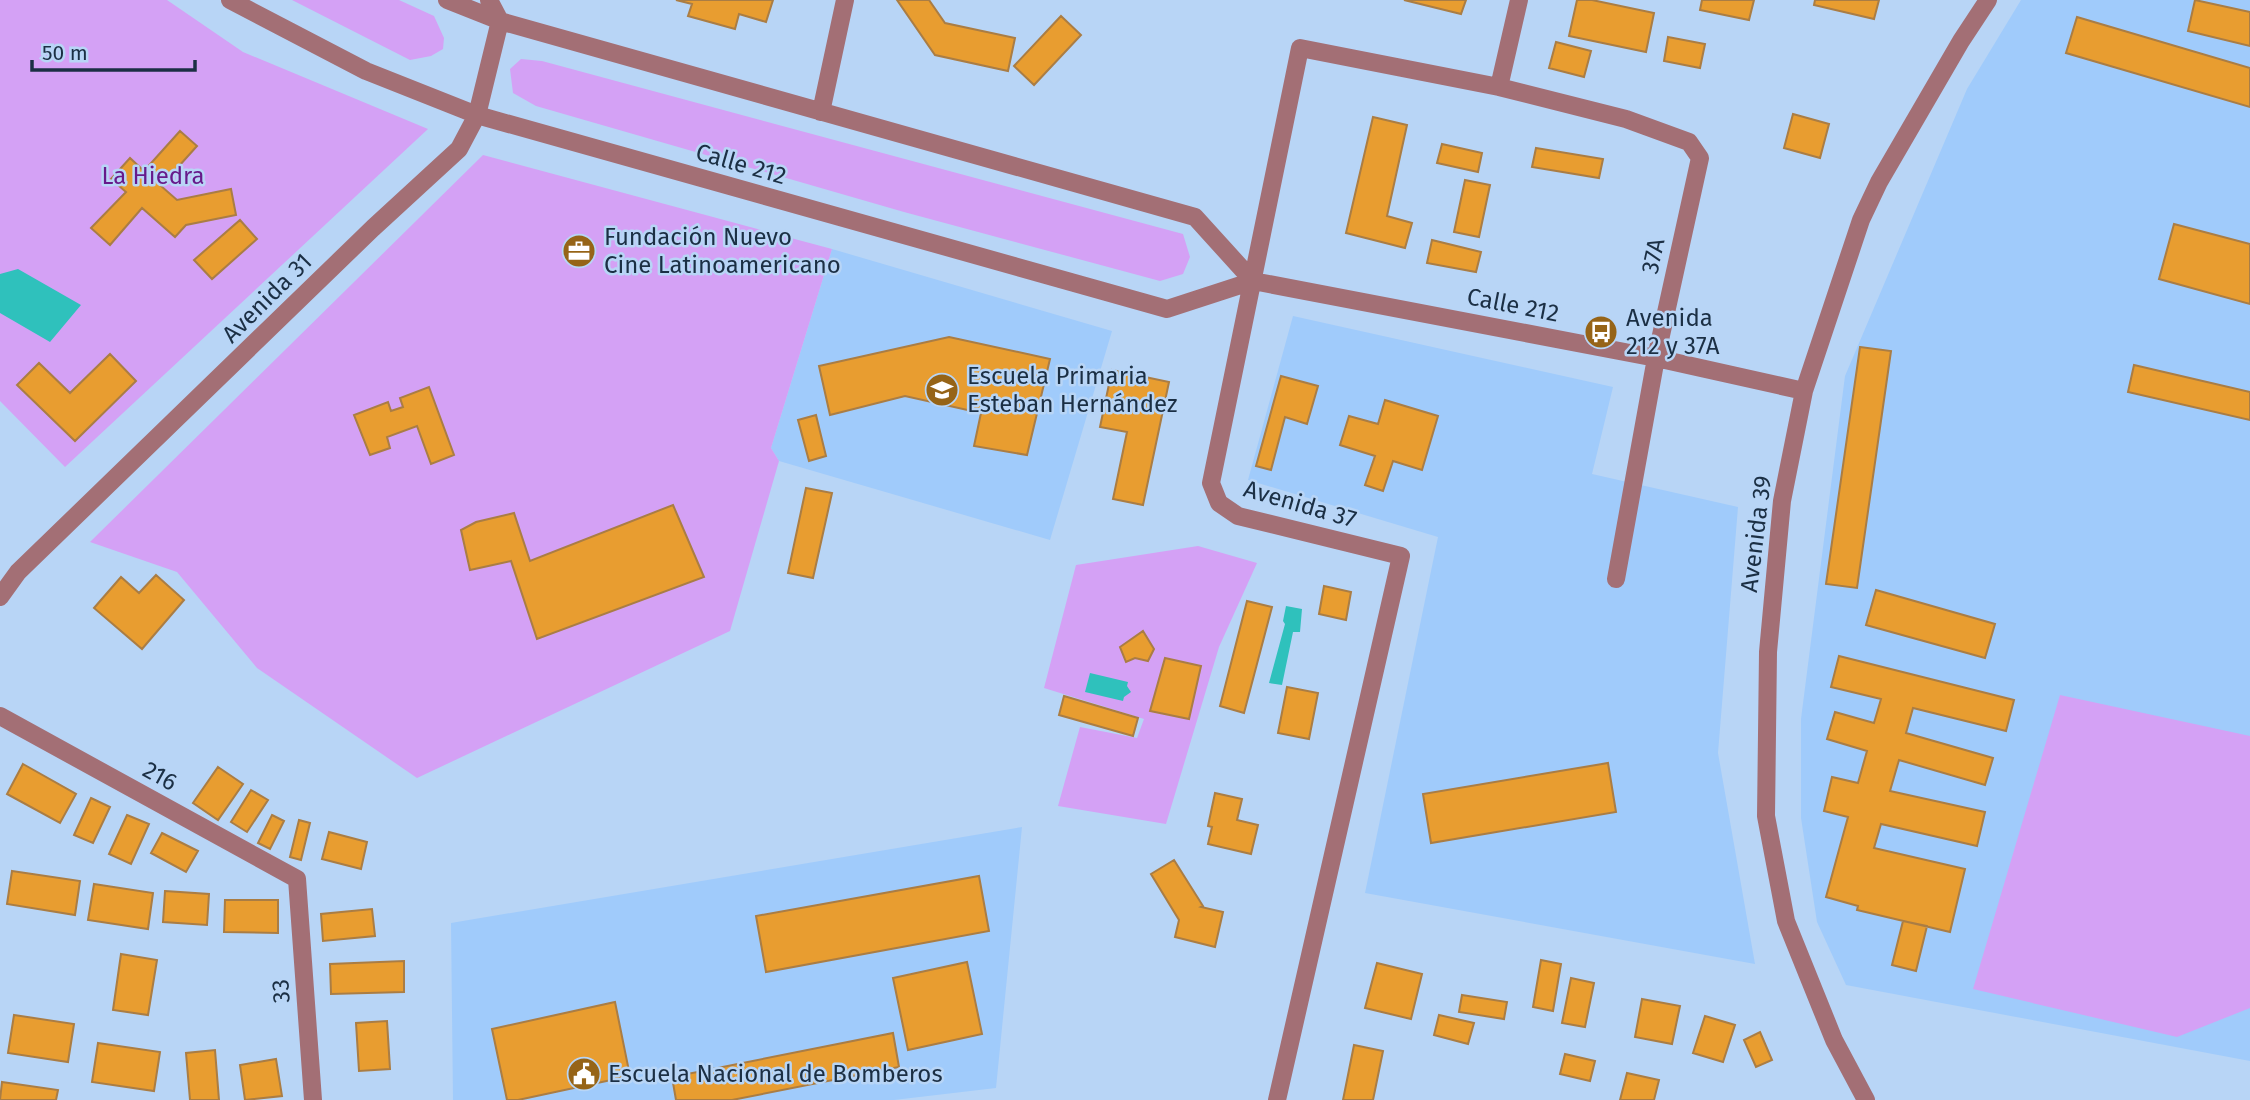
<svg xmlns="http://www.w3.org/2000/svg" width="2250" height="1100" viewBox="0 0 2250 1100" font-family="'Fira Sans',sans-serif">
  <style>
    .built { fill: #a0cbfb }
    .green { fill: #d4a1f5 }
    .water { fill: #2fc1bc }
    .building { fill: #e89d30; stroke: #aa7d44; stroke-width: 2 }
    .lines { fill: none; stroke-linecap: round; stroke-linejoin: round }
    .minor { stroke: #a36f75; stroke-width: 18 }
    .labels { text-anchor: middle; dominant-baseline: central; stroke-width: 5; stroke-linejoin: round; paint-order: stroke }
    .street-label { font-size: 24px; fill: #1b2f44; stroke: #b8d5f6 }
    .park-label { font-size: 24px; fill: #671a8b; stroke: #b8d5f6 }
    .poi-label { font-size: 24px; fill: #1b2f44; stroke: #b8d5f6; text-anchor: start }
  </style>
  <rect width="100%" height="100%" fill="#b8d5f6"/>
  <path class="built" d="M2021,0H2250V1061L1846,985L1817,922L1801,818V719L1845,376L1967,89Z
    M832,249L1112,331L1050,540L779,461L771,448Z
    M1293,316L1613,387L1592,474L1738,507L1718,753L1755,964L1365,893L1438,537L1248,480Z
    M1022,827L996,1088L894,1100H453L451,923Z"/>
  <path class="green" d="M0,0H167L243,52L428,129L65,467L0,401Z
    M292,0H399L434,16L444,38L443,49L431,56L410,60Z
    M521,59L542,61L1183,234L1190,257L1183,274L1160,281L904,212L536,106L513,93L510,69Z
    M483,155L832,249L771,448L779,461L730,631L417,778L257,668L177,572L90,542Z
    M1198,546L1257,563L1219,647L1166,824L1058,806L1080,727L1137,738L1144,719L1044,688L1076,565Z
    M2060,695L2250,736V1008L2177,1037L1973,989Z"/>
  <path class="water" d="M18,269L81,305L50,342L0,313V274Z
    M1286,606L1302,609L1300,632H1293L1282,685L1269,683L1285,624L1283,621Z
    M1090,673L1128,682L1127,686L1131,692L1124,697L1123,701L1085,692Z"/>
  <path class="building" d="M676,0H773L766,22L739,14L735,29L688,16L692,4Z
    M897,0H929L945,23L1015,38L1008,71L935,55Z
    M1404,0H1466L1461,14Z
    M1577,0H1592L1654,13L1646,52L1569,36Z
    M1702,0H1754L1749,20L1700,10Z
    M1815,0H1879L1874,19L1814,5Z
    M2195,0L2250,12V46L2188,31Z
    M1061,16L1081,35L1034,85L1014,66Z
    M2077,17L2250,68V107L2066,53Z
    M1668,37L1705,44L1700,68L1664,61Z
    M1556,42L1591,51L1584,77L1549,68Z
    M1793,114L1829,124L1820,158L1784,148Z
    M1373,117L1407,125L1387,216L1412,223L1405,248L1346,233Z
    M180,131L197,146L161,186L177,200L231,189L236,215L186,225L175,237L142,208L110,245L91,228L126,192L111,179L130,158L144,171Z
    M1442,144L1482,153L1478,172L1437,163Z
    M1536,148L1603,159L1599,178L1532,167Z
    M1465,180L1490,185L1479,237L1454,232Z
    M240,220L257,239L212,279L194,260Z
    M2174,224L2250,244V304L2159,279Z
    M1432,240L1481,252L1476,272L1427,263Z
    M949,337L1050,359L1027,455L974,446L981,413L905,396L830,415L819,366Z
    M1860,347L1891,351L1857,588L1826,584Z
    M110,354L136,381L75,441L17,385L39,363L70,393Z
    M2134,365L2250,392V420L2128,392Z
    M1112,370L1169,382L1143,505L1113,499L1127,432L1100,427Z
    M1281,376L1318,386L1307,424L1285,417L1271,470L1256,466Z
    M429,387L454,455L431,464L417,426L387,437L390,448L370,455L354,415L388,402L391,411L403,407L400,398Z
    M1385,400L1438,416L1422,470L1393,461L1383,491L1365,485L1375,456L1340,445L1349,416L1378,424Z
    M816,415L826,456L809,461L798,420Z
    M806,488L832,493L813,578L788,573Z
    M673,505L704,577L537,639L511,561L470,570L461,530L476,522L514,513L530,561Z
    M156,575L184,600L142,649L94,608L121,577L139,593Z
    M1324,586L1351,592L1346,620L1319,614Z
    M1876,590L1995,624L1985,658L1866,625Z
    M1247,601L1272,607L1244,713L1220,706Z
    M1143,631L1154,649L1148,661L1135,658L1126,662L1120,647Z
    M1839,656L2014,700L2006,731L1913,708L1906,733L1993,758L1985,785L1899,760L1890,791L1985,812L1977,846L1881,824L1874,848L1965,869L1950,932L1857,910L1858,906L1826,897L1848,817L1824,811L1832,777L1858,783L1867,751L1827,739L1835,712L1874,723L1881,699L1831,687Z
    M1165,658L1201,666L1189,719L1150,711Z
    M1287,687L1318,693L1309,739L1278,733Z
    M1064,696L1138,718L1133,736L1059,715Z
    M1608,763L1616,812L1431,843L1423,794Z
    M23,764L76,794L60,823L7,794Z
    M218,767L243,784L218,820L193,803Z
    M251,790L268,800L247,832L231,822Z
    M1215,793L1242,799L1237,820L1258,825L1251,854L1208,844L1212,827L1208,826Z
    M91,798L110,807L93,843L74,835Z
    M127,815L149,824L131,864L109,854Z
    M272,815L284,821L270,849L258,843Z
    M299,820L310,823L301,860L290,857Z
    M329,832L367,842L361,869L322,859Z
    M162,833L198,851L186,872L151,853Z
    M1174,860L1203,906L1201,907L1223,912L1215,947L1175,937L1179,920L1151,874Z
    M12,871L80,881L75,915L7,904Z
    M979,876L989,931L766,972L756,916Z
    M94,884L153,893L148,929L88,920Z
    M165,891L209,894L207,925L163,922Z
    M225,900H278V933L224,932Z
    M372,909L375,936L323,941L321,914Z
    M1903,921L1927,926L1916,971L1892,965Z
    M121,954L157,960L148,1015L113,1010Z
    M1541,960L1561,964L1553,1011L1533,1007Z
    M404,961V992L331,994L330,964Z
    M967,962L982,1034L908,1050L893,978Z
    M1377,963L1422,974L1411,1019L1365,1008Z
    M1571,978L1594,983L1585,1027L1562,1023Z
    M1462,995L1507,1002L1504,1019L1459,1012Z
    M1642,999L1680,1006L1672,1044L1635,1037Z
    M615,1002L630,1076L518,1100H507L492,1029Z
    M14,1015L74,1024L68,1062L8,1053Z
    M1439,1015L1474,1023L1468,1044L1434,1035Z
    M1705,1016L1735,1025L1723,1062L1693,1053Z
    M387,1021L390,1069L359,1071L356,1023Z
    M1760,1032L1772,1060L1756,1067L1744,1040Z
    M893,1033L899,1067L732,1100H676L672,1077Z
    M98,1043L160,1052L154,1091L92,1082Z
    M1354,1045L1383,1051L1373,1100H1343Z
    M215,1050L219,1100H190L186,1053Z
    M1565,1054L1595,1061L1590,1081L1560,1074Z
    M276,1059L282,1096L245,1100L240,1065Z
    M1627,1073L1659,1080L1654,1100H1620Z
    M2,1082L58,1090L56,1100H0Z"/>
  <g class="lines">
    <path class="minor" d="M230,0L366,71L477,115L1167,309L1253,281L1656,358L1804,391
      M447,0L500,21L1195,217L1253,281
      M1499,87L1519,0
      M821,112L845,0
      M0,597L18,572L373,228L459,149L477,115L500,21L489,0
      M0,716L297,879L313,1100
      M1277,1100L1401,556L1238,516L1219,503L1211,483L1300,48L1499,87L1626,119L1689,142L1700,158L1656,358L1616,579
      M1866,1100L1834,1040L1786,921L1766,816L1768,652L1782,501L1804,391L1861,220L1879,182L1961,41L1988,0"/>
  </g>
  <defs>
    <symbol id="office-disc" viewBox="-11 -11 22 22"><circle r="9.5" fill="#966417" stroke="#b8d5f6"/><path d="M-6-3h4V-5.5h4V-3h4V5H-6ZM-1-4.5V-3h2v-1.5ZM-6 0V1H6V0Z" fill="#fff"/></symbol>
    <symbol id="bus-disc" viewBox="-11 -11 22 22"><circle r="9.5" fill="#966417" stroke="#b8d5f6"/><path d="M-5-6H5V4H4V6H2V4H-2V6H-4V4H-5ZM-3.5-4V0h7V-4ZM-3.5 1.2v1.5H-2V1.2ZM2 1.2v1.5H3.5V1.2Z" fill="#fff"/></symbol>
    <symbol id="school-disc" viewBox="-11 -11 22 22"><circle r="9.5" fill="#966417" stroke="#b8d5f6"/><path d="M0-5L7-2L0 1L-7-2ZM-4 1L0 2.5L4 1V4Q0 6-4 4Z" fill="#fff"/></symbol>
    <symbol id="civic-disc" viewBox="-11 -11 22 22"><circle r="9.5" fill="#966417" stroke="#b8d5f6"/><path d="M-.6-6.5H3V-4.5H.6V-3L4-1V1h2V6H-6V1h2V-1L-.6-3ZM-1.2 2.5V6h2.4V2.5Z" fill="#fff"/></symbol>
  </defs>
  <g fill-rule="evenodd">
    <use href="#office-disc" x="560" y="232" width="38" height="38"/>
    <use href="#bus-disc" x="1582" y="313" width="38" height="38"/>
    <use href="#school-disc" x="923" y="371" width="38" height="38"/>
    <use href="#civic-disc" x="565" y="1055" width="38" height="38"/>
  </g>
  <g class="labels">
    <g class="street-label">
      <text transform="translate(741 164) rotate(16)">Calle 212</text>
      <text transform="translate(1653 256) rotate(-78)">37A</text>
      <text transform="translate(267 298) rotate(-45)">Avenida 31</text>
      <text transform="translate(1513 305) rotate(11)">Calle 212</text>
      <text transform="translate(1300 504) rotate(16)">Avenida 37</text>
      <text transform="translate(1756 534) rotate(-83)">Avenida 39</text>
      <text transform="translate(160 776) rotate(29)">216</text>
      <text transform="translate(281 991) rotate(-94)">33</text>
    </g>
    <g class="park-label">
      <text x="153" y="176">La Hiedra</text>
    </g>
    <g class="poi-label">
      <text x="604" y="237">Fundación Nuevo<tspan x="604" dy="28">Cine Latinoamericano</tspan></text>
      <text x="1626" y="318">Avenida<tspan x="1626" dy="28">212 y 37A</tspan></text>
      <text x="967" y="376">Escuela Primaria<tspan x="967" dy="28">Esteban Hernández</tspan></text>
      <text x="608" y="1074">Escuela Nacional de Bomberos</text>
    </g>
  </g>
  <path d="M32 60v10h163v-10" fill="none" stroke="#1b2f44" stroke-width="3.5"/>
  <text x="42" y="60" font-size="21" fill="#1b2f44" stroke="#b8d5f6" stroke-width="5" paint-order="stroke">50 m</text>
</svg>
